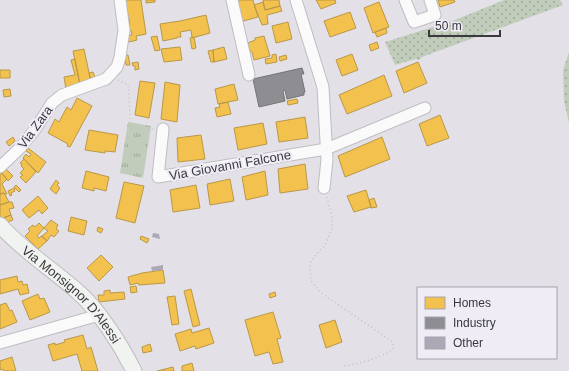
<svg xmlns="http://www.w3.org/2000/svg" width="569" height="371" viewBox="0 0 569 371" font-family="Helvetica,sans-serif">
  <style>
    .grass { fill: url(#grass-dots) }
    .park { fill: url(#park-tufts) }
    .homes { fill: #f2c14e; stroke: #ba9849 }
    .industry { fill: #8d8d92; stroke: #747478 }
    .building { fill: #ada8b5 }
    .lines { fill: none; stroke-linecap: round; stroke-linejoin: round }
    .minor-casing { stroke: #bebdc1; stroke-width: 13 }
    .secondary-casing { stroke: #bebdc1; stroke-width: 17 }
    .path { stroke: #c2c1c4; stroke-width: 1.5; stroke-dasharray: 1 3; stroke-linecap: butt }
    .minor { stroke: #fbfafb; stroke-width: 11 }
    .secondary { stroke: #f1f3f0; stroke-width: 15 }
    .labels { text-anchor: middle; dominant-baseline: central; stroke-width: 4; stroke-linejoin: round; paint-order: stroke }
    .street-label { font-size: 13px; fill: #39383c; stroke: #efecf6 }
  </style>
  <defs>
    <pattern id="grass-dots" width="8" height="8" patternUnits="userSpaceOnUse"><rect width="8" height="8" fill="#c1ccba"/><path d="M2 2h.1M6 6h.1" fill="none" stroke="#9ea798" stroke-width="1.8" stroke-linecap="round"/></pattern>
    <pattern id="park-tufts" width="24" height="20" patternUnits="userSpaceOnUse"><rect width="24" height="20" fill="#c1ccba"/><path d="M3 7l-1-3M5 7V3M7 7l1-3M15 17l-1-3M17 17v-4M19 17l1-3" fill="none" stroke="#9ea798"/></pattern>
  </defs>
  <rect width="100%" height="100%" fill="#e3e1e7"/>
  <path class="grass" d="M504,0H560L563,5L422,57L419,60L416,59L395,65L385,42L455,20Z
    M569,52V123L564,101L563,70Z"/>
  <path class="park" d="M128,122L151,126L143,178L120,173Z"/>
  <path class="homes" d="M125,0H141L146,34L136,36L137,40L129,42L127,36L132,35L131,30H128V26L130,25Z
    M146,0H155V2L146,3Z
    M235,0H253L258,17L240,22Z
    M263,0H279L280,6L265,10Z
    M316,0H335L336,3L321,9Z
    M438,0H454L455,2L440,7Z
    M263,2L265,10L280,6L282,11L267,15L268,24L262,25L254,5Z
    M379,2L389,27L373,33L364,8Z
    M350,12L356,28L330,37L324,21Z
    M206,15L210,33L192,38L191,30L180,32L181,37H177V38L163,41L160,24L180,21Z
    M288,22L292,39L276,43L272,26Z
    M386,28L387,33L377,37L375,32Z
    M157,36L160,50L155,51L151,37Z
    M264,36L270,56L254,60L252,52L249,50L248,43L255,40V38Z
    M194,37L196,48L192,49L190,38Z
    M377,42L379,48L371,51L369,45Z
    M180,47L182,60L164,62L161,49Z
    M224,47L227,59L214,62L213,50Z
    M84,49L91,82L80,85L73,51Z
    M213,50L214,62H211L208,51Z
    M276,54L277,62L266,64L265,59L272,58V55Z
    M352,54L358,70L342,76L336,60Z
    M128,55L130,65H126L125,56Z
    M286,55L287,59L280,61L279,57Z
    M75,59L80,85L66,89L64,77L75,75L71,60Z
    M138,62L139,69L135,70V66H133L132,63Z
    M418,62L427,83L404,93L396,71Z
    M0,70H10V78H0Z
    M93,72L95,77L90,78L89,73Z
    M384,75L392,96L347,114L339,95Z
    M140,81L155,83L149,118L135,115Z
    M165,82L180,85L177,122L161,119Z
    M234,84L238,100L218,104L215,89Z
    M10,89L11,96L4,97L3,90Z
    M77,98L92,106L70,147L67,146L68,144L48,133L55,119L59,122L67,107L71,110Z
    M297,99L298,103L288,105L287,101Z
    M228,102L231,114L217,117L215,108L220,107L219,104Z
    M440,115L449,138L427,146L419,124Z
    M305,117L308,138L279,142L276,122Z
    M263,123L267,144L238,150L234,128Z
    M89,130L118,135L115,152L105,151V153L85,150Z
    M201,135L205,159L178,162L177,138Z
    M13,137L15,141L9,146L6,142Z
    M382,137L390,159L345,177L338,156Z
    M28,148L46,162L38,173L23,158L26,154L29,157L31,154L26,151Z
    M24,159L36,172L26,183L20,177L23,175L20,173L24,169L21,166L22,164L20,163Z
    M305,164L308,189L280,193L278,169Z
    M4,167L13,176L8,181L0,171Z
    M0,171L7,179L2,184L7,194H5L4,193L0,194Z
    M86,171L109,177L106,191L94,188V191L82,188Z
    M265,171L268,195L246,200L242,177Z
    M230,179L234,201L210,205L207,184Z
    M56,180L59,183L57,185L60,188L56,194L50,189Z
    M124,182L144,186L135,223L116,218Z
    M16,185L21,190L19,192L14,187Z
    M196,185L200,208L173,212L170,190Z
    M14,188L15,191L11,193L12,195L10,196L8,191Z
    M366,190L371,207L354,212L347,196Z
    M4,193L9,202L0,205V194Z
    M38,196L48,208L42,214L39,210L29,218L22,210Z
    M374,198L377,207L371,208L369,200Z
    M9,202H12L14,208L9,209L11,215L0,219V205Z
    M11,215L13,220L2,224L0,219Z
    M71,217L87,221L84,235L68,231Z
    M51,220L58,225L56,229L59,231L54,237L51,235L47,241L42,236L48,231L44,228Z
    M39,223L44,228L37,236L39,238L41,236L47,241L38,249L25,236L30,231L28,229L33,225L35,227Z
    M98,227L103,229L101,233L97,231Z
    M141,236L149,239L147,243L140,239Z
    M101,255L113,267L99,281L87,268Z
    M163,270L165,283L139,285L138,283L130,285L128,277L142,273Z
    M17,276L18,282L22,281L23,285L27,284L29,293L20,295L18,289L0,294V280Z
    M136,286L137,292L131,293L130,287Z
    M191,289L200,325L193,327L184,291Z
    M110,290V293L124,292L125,299L99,302L98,295H104V291Z
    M275,292L276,296L270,298L269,294Z
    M38,294L40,299L44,298L50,312L30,320L22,301Z
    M175,296L179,324L172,325L167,297Z
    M6,303L10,311L12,310L17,322L0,329V305Z
    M273,312L281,338L277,339L283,362L273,364L269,352L255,356L245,320Z
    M335,320L342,342L326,348L319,325Z
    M209,328L214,343L196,349L195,346L180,351L175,334L191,329L192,333Z
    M83,335L87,349L91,347L98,371H82L77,354L53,361L48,345L55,343V345L65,342L64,340Z
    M150,344L152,351L143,353L142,347Z
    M12,357L16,371H4L3,369L0,370V361Z
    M192,363L194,371H182V366Z
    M173,367L174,371H157Z"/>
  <path class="industry" d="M302,68L304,74H301L305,92H304V95L287,99L285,90L283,91L285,101L259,107L253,79Z"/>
  <path class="building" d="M153,233L159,234L160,239L152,237Z
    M163,265V270L152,271L151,267Z"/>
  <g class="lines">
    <defs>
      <path id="minor" d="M232,0L249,75
        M296,0L323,87L327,160L324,188
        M405,0L414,22L435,15L430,0
        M163,129L158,177L326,149L425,108
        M0,167L20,148L36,128L52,103L62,95L106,79L117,67L120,57L124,30L120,0
        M0,343L99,315"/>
      <g id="secondary">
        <path id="s1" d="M0,225C22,250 52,269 77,291C99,310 121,345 134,371"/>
      </g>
    </defs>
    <use href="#minor" class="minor-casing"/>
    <use href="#secondary" class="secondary-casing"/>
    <path class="path" d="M118,80L128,85L131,129H153
      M327,197L332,217V229L325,245L314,257L310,263L311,281L321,293L393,342V349C379,359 360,363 344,366"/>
    <use href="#minor" class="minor"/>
    <use href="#secondary" class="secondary"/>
  </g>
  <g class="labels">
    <g class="street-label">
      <text transform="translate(35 127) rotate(-54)">Via Zara</text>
      <text transform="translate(230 165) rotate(-10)">Via Giovanni Falcone</text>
      <text stroke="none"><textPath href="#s1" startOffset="100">Via Monsignor D'Alessi</textPath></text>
    </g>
  </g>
  <rect x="417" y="287" width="140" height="72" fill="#efecf6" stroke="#a6a4ac"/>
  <rect x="425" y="297" width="20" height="12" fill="#f2c14e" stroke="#a6a4ac"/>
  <text x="453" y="307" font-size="12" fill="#39383c">Homes</text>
  <rect x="425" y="317" width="20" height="12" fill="#8d8d92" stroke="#a6a4ac"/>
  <text x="453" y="327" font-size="12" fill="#39383c">Industry</text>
  <rect x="425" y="337" width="20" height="12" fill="#ada8b5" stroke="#a6a4ac"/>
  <text x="453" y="347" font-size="12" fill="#39383c">Other</text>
  <path d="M429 30v6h71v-6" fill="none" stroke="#39383c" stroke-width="2"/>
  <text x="435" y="30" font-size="12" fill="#39383c" stroke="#efecf6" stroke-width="3" paint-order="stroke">50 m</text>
</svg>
